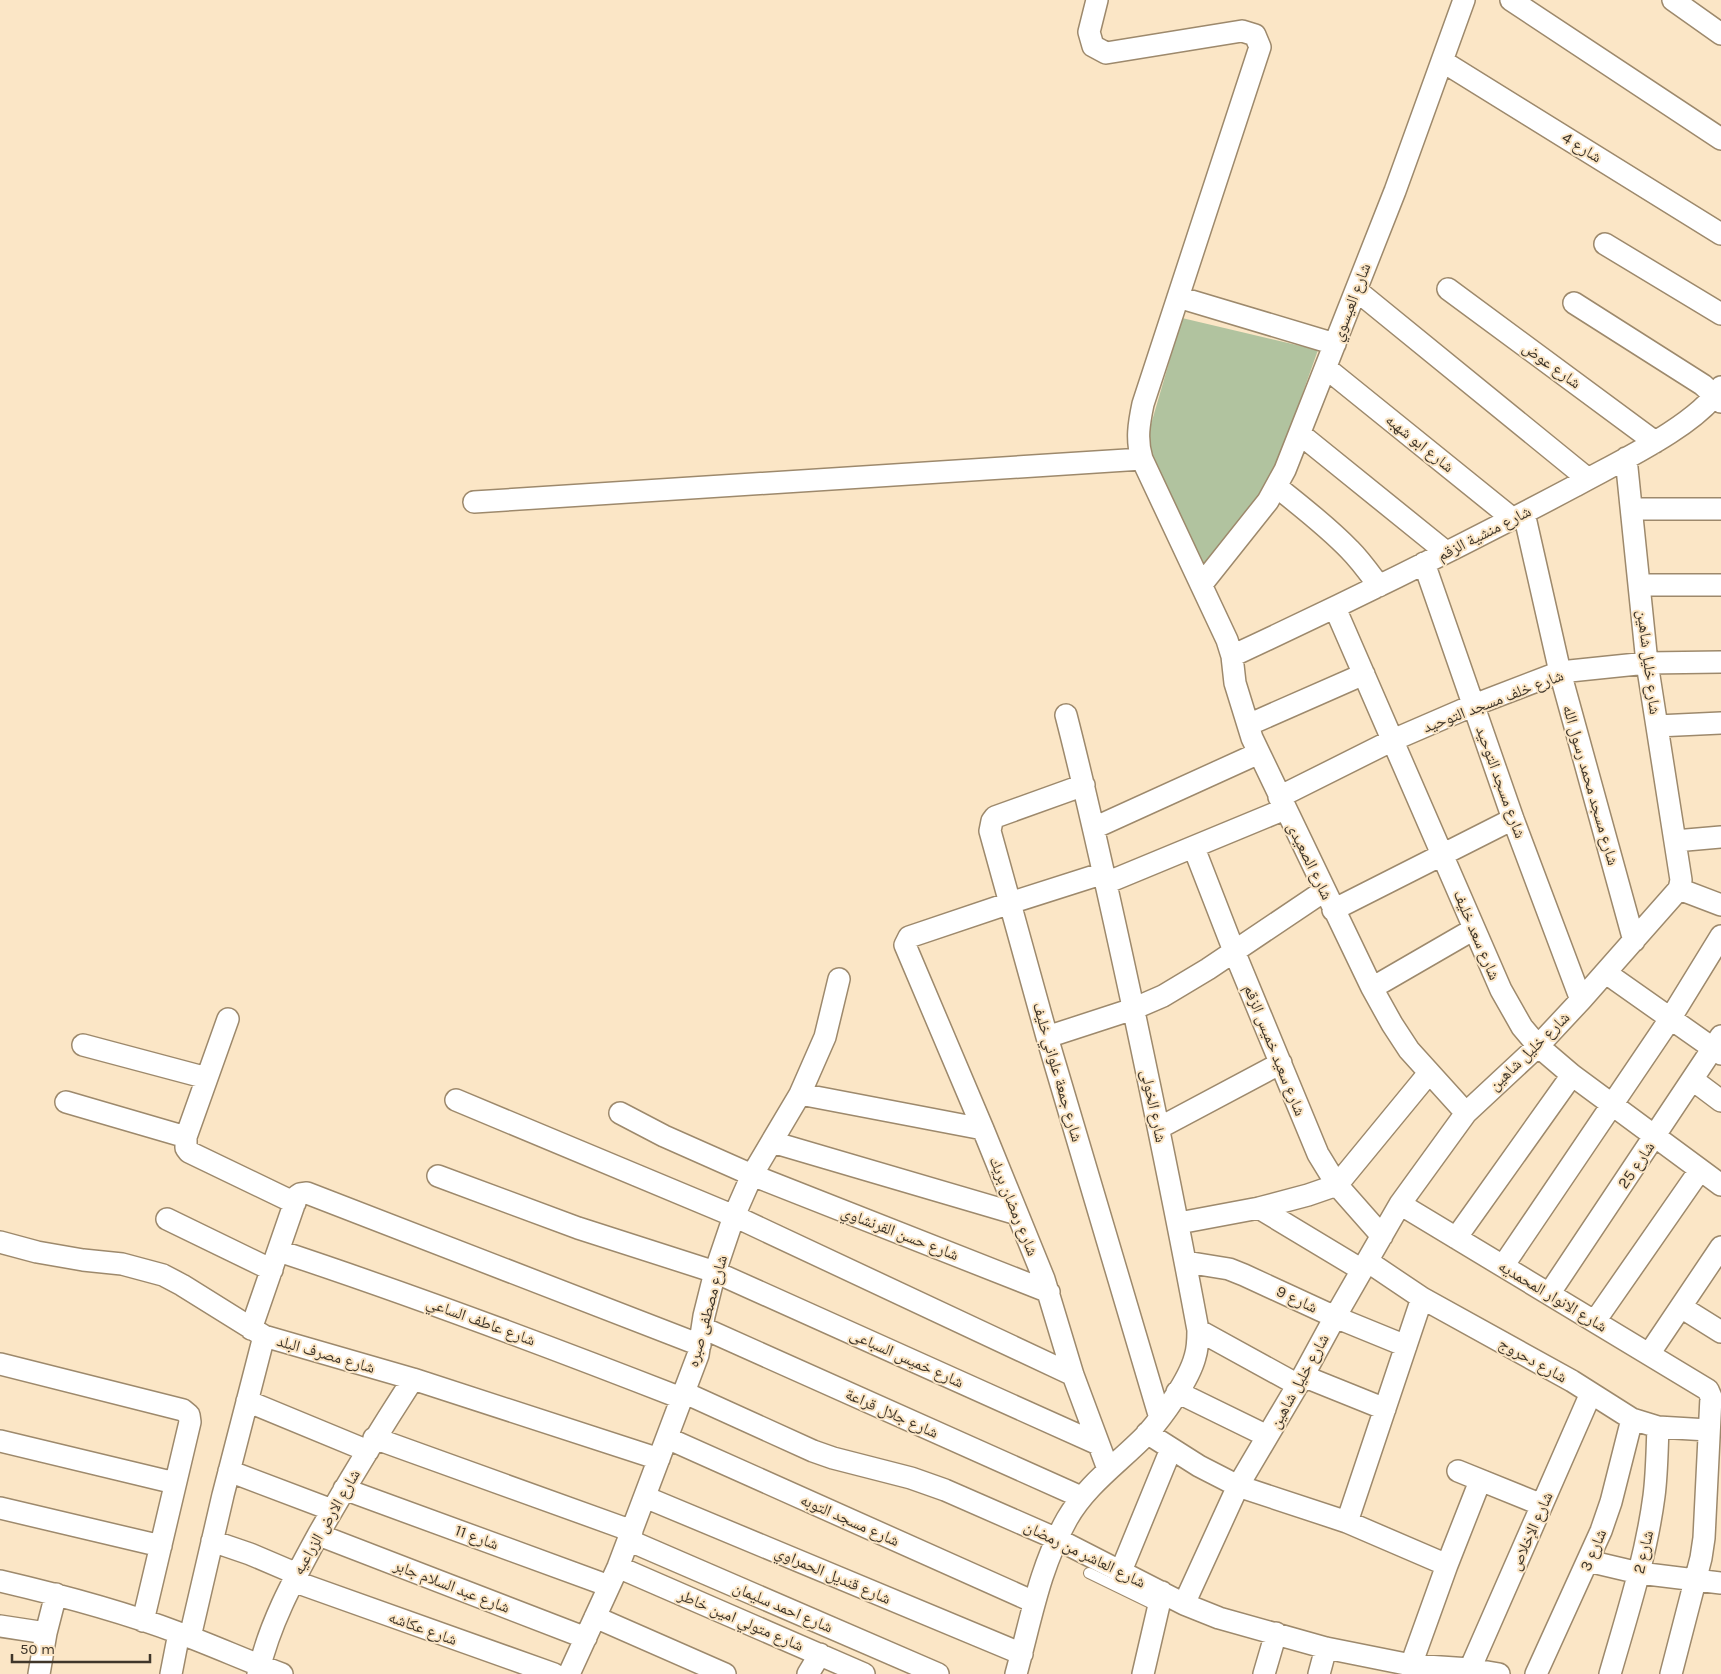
<svg xmlns="http://www.w3.org/2000/svg" width="1721" height="1674" viewBox="0 0 1721 1674" font-family="Karla,'Noto Naskh Arabic',sans-serif">
  <style>
    .green { fill: #b1c39f }
    .lines { fill: none; stroke-linecap: round; stroke-linejoin: round }
    .lane-casing { stroke: #9d896c; stroke-width: 12 }
    .street-casing { stroke: #9d896c; stroke-width: 24 }
    .lane { stroke: #fff; stroke-width: 10 }
    .street { stroke: #fff; stroke-width: 21 }
    .labels { text-anchor: middle; dominant-baseline: central; stroke-width: 4; stroke-linejoin: round; paint-order: stroke }
    .street-label { font-size: 16px; fill: #3f362a; stroke: #fbe6c6 }
  </style>
  <rect width="100%" height="100%" fill="#fbe6c6"/>
  <path class="green" d="M1182,318L1318,350L1270,485L1207,569L1178,520L1150,462L1147,438Z"/>
  <g class="lines">
    <defs>
      <path id="lane" d="M1089,1573L1159,1607"/>
      <path id="street" d="M1097,0L1089,32L1093,46L1106,53L1242,31L1255,35L1260,47L1143,404C1139,423 1136,440 1142,459L1227,640L1232,656L1235,683L1252,738L1372,988L1392,1024L1409,1050L1466,1113
        M1511,0L1721,139
        M1673,0L1721,34
        M1442,61L1721,234
        M1605,244L1721,314
        M1448,289L1655,442
        M1356,290L1588,479
        M1178,297L1335,344
        M1574,303L1703,385L1721,402
        M1326,368L1513,519
        M1300,434L1446,552
        M1277,487C1302,507 1328,527 1350,550C1361,561 1370,574 1379,586
        M474,502L1142,459
        M1632,509H1721
        M1524,513L1560,672L1634,941
        M1424,563L1513,819L1581,1000
        M1202,584L1268,501L1285,470L1395,191L1464,0
        M1640,585H1721
        M1335,608L1501,990L1522,1027L1538,1046L1572,1075L1721,1185
        M1232,656C1348,602 1462,546 1575,486C1616,463 1697,426 1721,387
        M1248,725L1364,674
        M1657,726L1721,723
        M1084,785L995,817L992,821L990,831L1047,1037L1160,1418
        M1279,797L1393,740L1474,705L1560,672L1647,663L1721,662
        M1094,828L1259,753
        M1675,841L1721,837
        M1194,848L1234,951L1318,1154L1337,1185L1382,1236
        M1104,873L1010,903L909,937L905,945L983,1129L1044,1279L1073,1375L1108,1469
        M1106,883L1285,809
        M1679,889L1721,905
        M1333,910L1513,819
        M1606,973L1721,1054
        M1372,988L1474,929
        M228,1019L186,1137V1148L189,1152L295,1203
        M1047,1037L1133,1009L1163,996L1208,969L1324,891
        M83,1045L207,1078
        M1693,1080L1721,1101
        M800,1094L983,1129
        M456,1100L734,1216L1073,1375
        M66,1102L186,1137
        M620,1113L664,1136L752,1175L1049,1292
        M1159,1128L1281,1063
        M772,1142L1017,1214
        M438,1176L578,1228L715,1272L1098,1444
        M1400,1204L1708,1390L1711,1397L1704,1538L1701,1558L1671,1674
        M1259,1208L1362,1270
        M167,1219L272,1270
        M1179,1223L1259,1208L1308,1195L1337,1185L1429,1073
        M1456,1238L1572,1075
        M0,1242L37,1252L83,1260L122,1264L163,1275L182,1285L264,1336L413,1379L659,1459
        M279,1251C415,1296 548,1346 681,1398
        M1367,1261L1422,1298L1572,1381L1632,1419L1658,1427L1708,1430
        M1186,1262L1229,1269L1244,1275L1335,1317L1406,1346
        M1503,1266L1670,1019L1721,936
        M1549,1294L1721,1036
        M1681,1307L1721,1332
        M1595,1321L1700,1170
        M703,1328L1081,1497
        M251,1329L297,1196L300,1194L307,1193L700,1345
        M1198,1330L1298,1385
        M1649,1354L1721,1247
        M0,1364L183,1410L189,1415L190,1422L143,1621
        M1303,1376L1385,1409
        M683,1392L813,1451L833,1458L911,1478L945,1490L1057,1539L1184,1604L1219,1618L1326,1648L1411,1665L1470,1669L1499,1674
        M1177,1392L1267,1436
        M247,1401L368,1451
        M1147,1433L1199,1466L1238,1486L1347,1522L1447,1565
        M374,1438L632,1531
        M667,1438L1034,1602
        M0,1441L175,1483
        M229,1471L332,1510
        M1458,1471L1542,1505
        M344,1489L609,1586
        M645,1497L1022,1654
        M0,1508L161,1546
        M1347,1522L1422,1298
        M319,1535L586,1638
        M628,1540L938,1674
        M212,1541L250,1554L297,1574
        M1588,1561L1639,1573L1721,1583
        M618,1567L864,1674
        M1121,1571L1171,1449
        M0,1581C60,1595 121,1611 179,1633C214,1646 247,1661 282,1674
        M293,1581L554,1674
        M1184,1604L1238,1486L1303,1376L1335,1317L1400,1204L1466,1113L1538,1046L1581,1000L1679,889L1681,880L1647,663L1626,458
        M595,1617L725,1674
        M0,1626L46,1633
        M190,1637L223,1495L264,1336
        M1411,1665L1447,1565L1480,1481
        M1470,1669L1591,1393
        M39,1674L46,1633L56,1594
        M171,1674L179,1633
        M258,1674C269,1624 294,1579 318,1535C348,1482 380,1430 413,1379
        M569,1674L618,1567L698,1355L704,1316L715,1272L734,1216L752,1175L800,1094L825,1037L839,979
        M808,1674L820,1654
        M1016,1674C1031,1620 1039,1569 1067,1519C1087,1484 1120,1462 1147,1434C1163,1416 1189,1380 1195,1357C1198,1348 1198,1339 1198,1330C1178,1222 1156,1115 1133,1007C1112,910 1091,812 1066,715
        M1143,1674L1162,1592
        M1264,1674L1276,1633
        M1319,1674L1326,1648
        M1536,1674L1601,1531L1611,1502L1632,1419
        M1610,1674C1627,1615 1646,1557 1654,1496C1657,1473 1657,1450 1658,1427"/>
    </defs>
    <use href="#lane" class="lane-casing"/>
    <use href="#street" class="street-casing"/>
    <use href="#lane" class="lane"/>
    <use href="#street" class="street"/>
  </g>
  <g class="labels">
    <g class="street-label">
      <text transform="translate(1582 147) rotate(32)">شارع 4</text>
      <text transform="translate(1351 302) rotate(-69)">شارع العيسوي</text>
      <text transform="translate(1552 365) rotate(36)">شارع عوض</text>
      <text transform="translate(1420 443) rotate(39)">شارع ابو شهبه</text>
      <text transform="translate(1484 533) rotate(-27)">شارع منشية الزقم</text>
      <text transform="translate(1649 662) rotate(83)">شارع خليل شاهين</text>
      <text transform="translate(1493 701) rotate(-21)">شارع خلف مسجد التوحيد</text>
      <text transform="translate(1501 782) rotate(70)">شارع مسجد التوحيد</text>
      <text transform="translate(1591 785) rotate(74)">شارع مسجد محمد رسول الله</text>
      <text transform="translate(1310 861) rotate(64)">شارع الصعيدى</text>
      <text transform="translate(1477 935) rotate(67)">شارع سعد خليف</text>
      <text transform="translate(1275 1050) rotate(68)">شارع سعيد خميس الزقم</text>
      <text transform="translate(1529 1051) rotate(-44)">شارع خليل شاهين</text>
      <text transform="translate(1058 1072) rotate(74)">شارع جمعة علواني خليف</text>
      <text transform="translate(1154 1106) rotate(78)">شارع الخولى</text>
      <text transform="translate(1636 1165) rotate(-56)">شارع 25</text>
      <text transform="translate(1014 1206) rotate(68)">شارع رمضان بريك</text>
      <text transform="translate(900 1233) rotate(21)">شارع حسن القرنشاوي</text>
      <text transform="translate(1553 1296) rotate(31)">شارع الانوار المحمديه</text>
      <text transform="translate(1297 1299) rotate(25)">شارع 9</text>
      <text transform="translate(707 1311) rotate(-75)">شارع مصطفى صبره</text>
      <text transform="translate(481 1321) rotate(20)">شارع عاطف الساعي</text>
      <text transform="translate(326 1354) rotate(16)">شارع مصرف البلد</text>
      <text transform="translate(907 1358) rotate(24)">شارع خميس السباعى</text>
      <text transform="translate(1533 1360) rotate(29)">شارع دحروج</text>
      <text transform="translate(1299 1381) rotate(-61)">شارع خليل شاهين</text>
      <text transform="translate(892 1413) rotate(24)">شارع جلال قراعة</text>
      <text transform="translate(850 1520) rotate(24)">شارع مسجد التوبه</text>
      <text transform="translate(326 1522) rotate(-60)">شارع الارض الزراعيه</text>
      <text transform="translate(1531 1531) rotate(-66)">شارع الإخلاص</text>
      <text transform="translate(477 1537) rotate(20)">شارع 11</text>
      <text transform="translate(1593 1550) rotate(-67)">شارع 3</text>
      <text transform="translate(1643 1552) rotate(-77)">شارع 2</text>
      <text transform="translate(1085 1554) rotate(26)">شارع العاشر من رمضان</text>
      <text transform="translate(833 1575) rotate(23)">شارع قنديل الحمراوي</text>
      <text transform="translate(452 1586) rotate(21)">شارع عبد السلام جابر</text>
      <text transform="translate(783 1607) rotate(23)">شارع احمد سليمان</text>
      <text transform="translate(741 1620) rotate(23)">شارع متولي امين خاطر</text>
      <text transform="translate(423 1628) rotate(20)">شارع عكاشه</text>
    </g>
  </g>
  <path d="M12 1654v8h138v-8" fill="none" stroke="#3f362a" stroke-width="2.5"/>
  <text x="20" y="1654" font-size="15" fill="#3f362a" stroke="#fbe6c6" stroke-width="4" paint-order="stroke">50 m</text>
</svg>
